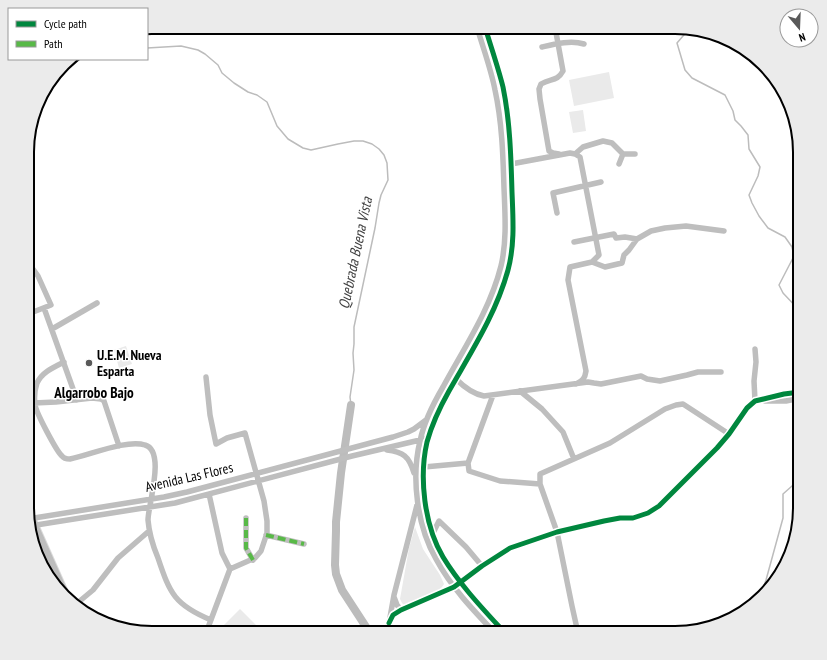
<svg xmlns="http://www.w3.org/2000/svg" width="827" height="660" viewBox="0 0 827 660" font-family="'PT Sans Narrow',sans-serif">
  <style>
    .green { fill: #eaeaea }
    .lines { fill: none; stroke-linecap: round; stroke-linejoin: round }
    .stream { stroke: #bcbcbc; stroke-width: 1.5 }
    .river { stroke: #bcbcbc; stroke-width: 8 }
    .major-casing { stroke: #dbdbdb; stroke-width: 9 }
    .minor { stroke: #bebebe; stroke-width: 5.5 }
    .major { stroke: #bdbdbd; stroke-width: 7 }
    .quiet { stroke: #58b947; stroke-width: 4; stroke-dasharray: 8 4; stroke-linecap: butt }
    .cycleway-casing { stroke: #fff; stroke-width: 8 }
    .cycleway { stroke: #00873e; stroke-width: 5 }
    .poi-dot { fill: #595959; stroke: #fff; stroke-width: 1.5 }
    .labels { text-anchor: middle; dominant-baseline: central; stroke-width: 3; stroke-linejoin: round; paint-order: stroke }
    .poi-label { font-size: 14px; font-weight: bold; fill: #000; stroke: #fff; text-anchor: start }
    .street-label { font-size: 14px; fill: #000; stroke: #fff }
    .water-label { font-size: 15px; font-style: italic; fill: #404040; stroke: #fff }
    .neighbourhood-label { font-size: 15px; font-weight: bold; fill: #000; stroke: #fff }
    .rim { fill: none; stroke: #000; stroke-width: 2 }
  </style>
  <rect width="100%" height="100%" fill="#fff"/>
  <path class="green" d="M609,72L614,98L574,106L569,80Z
    M583,110L586,131L573,133L569,112Z
    M126,346L132,364L119,368L114,350Z
    M415,527L423,549L440,575L444,584C439,594 420,600 409,602L405,606L402,603L400,599L409,548Z
    M240,609L264,633H216Z"/>
  <g class="lines">
    <path class="stream" d="M689,29L677,43L685,70L692,78L725,95L733,111L735,120L741,126L748,135L749,149L760,167L758,176L749,195L752,203L759,216L768,228L785,237L792,247L794,256L779,285L783,293L800,311
      M147,48L181,46L198,50L205,54L218,65L222,73L234,83L248,92L257,95L267,102L277,126L288,139L303,148L311,150L338,144L354,141H363L372,144L379,149L384,155L387,163L388,180L381,195L379,203L375,228L354,327V344L353,353L354,370L350,397L351,405
      M760,597L766,580L783,518V494L792,486L800,483"/>
    <path class="river" d="M351,405L341,473L336,522V531L335,565L336,574L342,590L370,633"/>
    <defs>
      <path id="major" d="M27,508L68,600
        M34,542L49,575"/>
    </defs>
    <use href="#major" class="major-casing"/>
    <path class="minor" d="M477,27C483,48 491,69 495,90C502,122 503,155 504,188C505,214 507,241 501,266C490,310 464,348 443,387C433,404 424,422 420,441C411,478 417,526 436,559C451,587 473,610 495,633
      M485,27C491,47 498,67 503,87C510,121 511,157 512,192C513,218 515,244 508,270C496,314 471,352 449,391C440,407 432,424 427,442C419,477 424,525 443,557C460,585 483,609 505,633
      M555,27L563,71C557,82 551,78 541,84L539,89L540,99L549,151L553,153L559,154
      M542,47C555,44 571,40 584,44
      M575,154L583,147L603,141L612,143L623,154H635
      M511,164L570,153L575,154L580,157L599,255L592,262L570,267L568,280L586,371C585,378 583,381 576,384
      M619,164L623,154
      M557,213L553,193L601,182
      M574,242L614,234L616,238L625,237L637,239L651,231L665,228L686,226L724,231
      M592,262L605,267L622,263L624,255L629,250L637,239
      M44,308L77,400
      M28,314L51,305L38,276L28,262
      M52,329L97,303
      M64,362C54,367 42,372 37,383C35,389 34,397 35,404C35,411 57,452 62,456C64,459 67,459 70,459C90,455 127,439 145,445C166,451 148,505 148,520C149,533 153,546 158,558C170,594 175,605 211,620
      M206,377L210,415L216,444L227,438L245,433L264,501L267,521V533L261,551L255,558L230,569
      M456,379C463,386 473,394 484,396L588,382L594,383L601,384L641,376L647,379L660,381L687,375L698,372H721
      M520,391L542,409L563,432L574,459
      M28,400L34,401
      M755,401L754,381L756,362L755,349
      M765,401H786L800,398
      M34,403L56,402L92,398L101,399L104,401L119,446
      M387,450C403,452 409,456 414,473
      M468,463L493,395
      M424,467L468,463L469,471L500,481L540,484
      M246,518V548L253,560
      M28,519L164,497L187,492L393,437L408,432L414,429L426,420
      M30,526L175,503L352,456L420,440L422,437
      M433,533L439,521L466,547L482,566
      M266,535L304,544
      M394,597L397,605L401,610
      M75,605L93,590L118,558L149,531
      M389,623L393,615L401,610L454,587L482,566L510,548L557,532L604,521L620,518H633L648,513L659,506L717,448L729,434L747,408L755,401L784,394L800,392
      M206,633L230,569L222,553L209,494
      M386,633L389,623L394,595L417,505
      M578,633L572,606L557,532L540,484V474L610,443L665,409L676,405L683,404L729,434"/>
    <use href="#major" class="major"/>
    <path class="quiet" d="M246,518V548L253,560
      M266,535L304,544"/>
    <defs>
      <path id="cycleway" d="M485,27C491,47 498,67 503,87C510,121 511,157 512,192C513,218 515,244 508,270C496,314 471,352 449,391C440,407 432,424 427,442C419,477 424,525 443,557C460,585 483,609 505,633
        M389,623L393,615L401,610L454,587L482,566L510,548L557,532L604,521L620,518H633L648,513L659,506L717,448L729,434L747,408L755,401L784,394L800,392"/>
    </defs>
    <use href="#cycleway" class="cycleway-casing"/>
    <use href="#cycleway" class="cycleway"/>
  </g>
  <circle class="poi-dot" cx="89" cy="363" r="4"/>
  <g class="labels">
    <g class="poi-label">
      <text x="97" y="355">U.E.M. Nueva<tspan x="97" dy="16">Esparta</tspan></text>
    </g>
    <g class="street-label">
      <text transform="translate(189 477) rotate(-13)">Avenida Las Flores</text>
    </g>
    <g class="water-label">
      <text transform="translate(355 253) rotate(-78)">Quebrada Buena Vista</text>
    </g>
    <g class="neighbourhood-label">
      <text x="94" y="392">Algarrobo Bajo</text>
    </g>
  </g>
  <path d="M0 0H827V660H0ZM152 34H675A118 118 0 0 1 793 152V508A118 118 0 0 1 675 626H152A118 118 0 0 1 34 508V152A118 118 0 0 1 152 34Z" fill="#ebebeb" fill-rule="evenodd"/>
  <path class="rim" d="M152 34H675A118 118 0 0 1 793 152V508A118 118 0 0 1 675 626H152A118 118 0 0 1 34 508V152A118 118 0 0 1 152 34Z"/>
  <rect x="8" y="8" width="140" height="52" fill="#ffffff" stroke="#999999"/>
  <rect x="16" y="21" width="20" height="6" fill="#00873e" stroke="#999999"/>
  <text x="44" y="28" font-size="12" fill="#000000">Cycle path</text>
  <rect x="16" y="41" width="20" height="6" fill="#58b947" stroke="#999999"/>
  <text x="44" y="48" font-size="12" fill="#000000">Path</text>
  <g transform="translate(799 28) rotate(161)"><circle r="19" fill="#ffffff" stroke="#999999"/>
  <path d="M0-3L7 15L0 10L-7 15Z" fill="#595959"/>
  <text y="-6" font-size="11" font-weight="bold" text-anchor="middle" fill="#000000">N</text>
  </g>
</svg>
